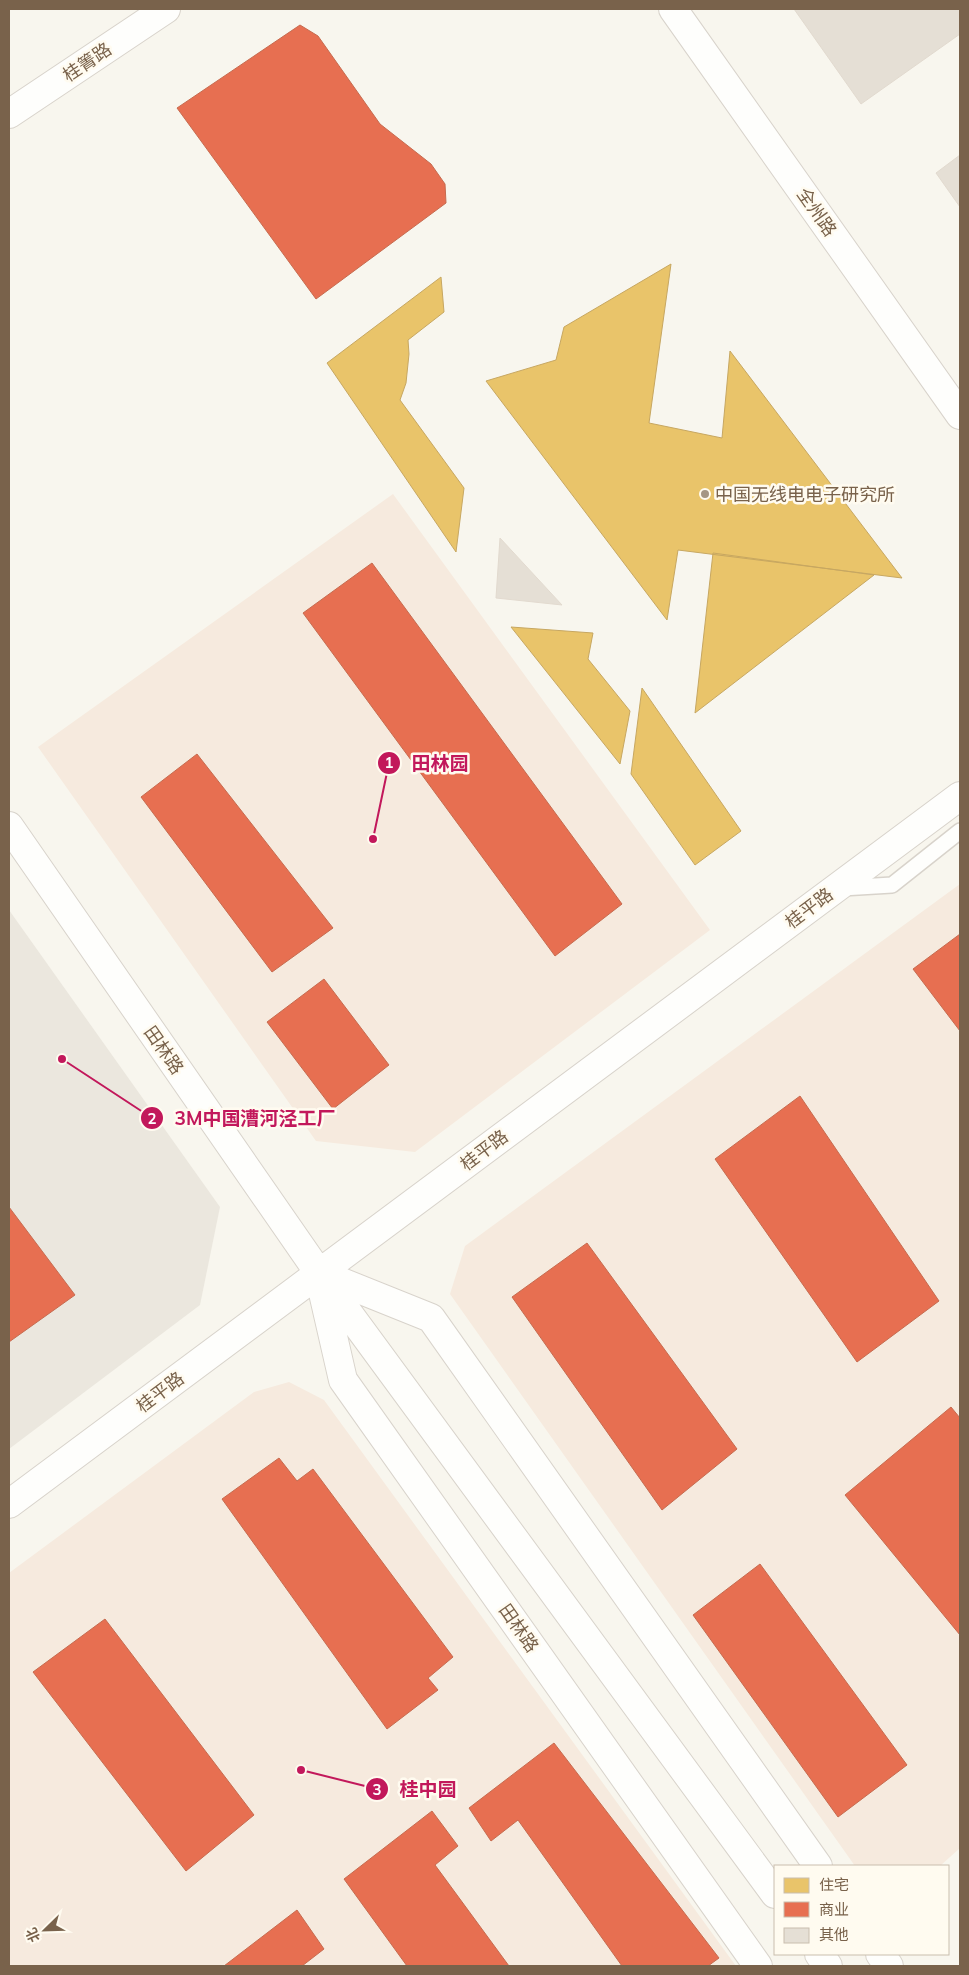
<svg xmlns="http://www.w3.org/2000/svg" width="969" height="1975" viewBox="0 0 969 1975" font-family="Mulish,'Noto Sans SC',sans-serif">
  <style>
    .commercial { fill: #f6eade }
    .industrial { fill: #ebe7de }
    .homes { fill: #e9c46a; stroke: #c7a761 }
    .shops { fill: #e76f51; stroke: #c66b4f }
    .building { fill: #e5dfd5; stroke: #e2dacf }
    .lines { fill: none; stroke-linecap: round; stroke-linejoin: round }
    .service-casing { stroke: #d8d3cb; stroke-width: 18 }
    .minor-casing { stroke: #d8d3cb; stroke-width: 30 }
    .tertiary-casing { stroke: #d8d3cb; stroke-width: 30 }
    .service { stroke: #fefefc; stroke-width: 15 }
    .minor { stroke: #fefefc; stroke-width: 28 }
    .tertiary { stroke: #fefefc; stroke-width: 28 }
    .poi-dot { fill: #a59684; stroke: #fffbf0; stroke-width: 2 }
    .labels { text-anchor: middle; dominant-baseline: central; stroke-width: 5; stroke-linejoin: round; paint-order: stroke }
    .street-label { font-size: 18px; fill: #79624b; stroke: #fffbf0 }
    .poi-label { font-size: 18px; fill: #79624b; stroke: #fffbf0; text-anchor: start }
    .leader { fill: none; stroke: #c2185b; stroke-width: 2 }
    .callout-dot { fill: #c2185b; stroke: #fffbf0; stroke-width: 2 }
    .mark-label { font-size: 15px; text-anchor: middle; font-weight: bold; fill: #fff }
    .callout-label { font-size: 19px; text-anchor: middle; font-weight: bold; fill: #c2185b; stroke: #fffbf0; stroke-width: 5; stroke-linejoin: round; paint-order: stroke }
  </style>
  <rect width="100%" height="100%" fill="#f8f6ee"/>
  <path class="commercial" d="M393,494L710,930L415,1152L316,1141L38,747Z
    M960,884V1848L940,1866H855L450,1294L465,1246Z
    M289,1382L324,1400L736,1966H9V1573L254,1392Z"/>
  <path class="industrial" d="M9,910L220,1207L200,1305L9,1449Z"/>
  <path class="homes" d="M671,264L649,423L722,438L730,351L902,578L678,550L667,620L486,381L556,360L564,327Z
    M441,277L444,312L408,340L409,354L406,383L400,400L464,488L456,552L327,363Z
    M713,553L874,575L695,713Z
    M511,627L593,633L588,659L630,711L620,764Z
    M642,688L741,831L695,865L631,774Z"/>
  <path class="shops" d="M300,25L318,36L380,124L431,164L445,184L446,203L316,299L177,108Z
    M372,563L622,904L555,956L303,613Z
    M197,754L333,928L272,972L141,797Z
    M960,934V1031L913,969Z
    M324,979L389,1065L333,1109L267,1022Z
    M800,1096L939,1301L857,1362L715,1159Z
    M9,1207L75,1295L9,1342Z
    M587,1243L737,1449L662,1510L512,1297Z
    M951,1407L960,1418V1635L845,1495Z
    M279,1458L297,1481L313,1469L453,1657L428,1678L438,1690L387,1729L222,1499Z
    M760,1564L907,1765L838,1817L693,1615Z
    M105,1619L254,1815L186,1871L33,1672Z
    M554,1743L719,1958L708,1966H622L518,1820L491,1841L469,1808Z
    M432,1811L458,1846L435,1865L509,1966H407L344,1879Z
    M297,1910L324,1949L302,1966H224Z"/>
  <path class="building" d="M794,9H960V34L861,104Z
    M960,155V207L936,173Z
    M500,538L562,605L496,598Z"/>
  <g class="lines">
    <defs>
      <path id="service" d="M842,888L892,885L960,831"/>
      <path id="minor" d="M673,9L960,415"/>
      <path id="tertiary" d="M9,114L166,9
        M9,826L319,1273L775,1894
        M319,1273L431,1318L818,1866
        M321,1284L343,1380L758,1966
        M9,1504L960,796
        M819,1954L828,1966
        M880,1954L889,1966"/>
    </defs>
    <use href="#service" class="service-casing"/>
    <use href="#minor" class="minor-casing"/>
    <use href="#tertiary" class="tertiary-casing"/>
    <use href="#service" class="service"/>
    <use href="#minor" class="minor"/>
    <use href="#tertiary" class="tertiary"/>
  </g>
  <circle class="poi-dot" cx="705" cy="494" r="5"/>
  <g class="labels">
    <g class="street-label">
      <text transform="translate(87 62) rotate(-34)">桂箐路</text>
      <text transform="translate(817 212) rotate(55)">全州路</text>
      <text transform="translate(809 908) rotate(-37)">桂平路</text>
      <text transform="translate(164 1050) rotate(55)">田林路</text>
      <text transform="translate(484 1150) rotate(-37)">桂平路</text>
      <text transform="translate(160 1392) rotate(-37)">桂平路</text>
      <text transform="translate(519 1628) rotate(55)">田林路</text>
    </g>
    <g class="poi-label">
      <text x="715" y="494">中国无线电电子研究所</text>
    </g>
  </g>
  <path class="leader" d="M373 839L389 763M62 1059L152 1118M301 1770L377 1789"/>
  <g class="callout-dot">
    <circle cx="373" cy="839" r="5"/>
    <circle cx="62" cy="1059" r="5"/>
    <circle cx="301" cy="1770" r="5"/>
    <circle cx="389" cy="763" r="12"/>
    <circle cx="152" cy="1118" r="12"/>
    <circle cx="377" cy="1789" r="12"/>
  </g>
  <g class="mark-label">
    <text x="389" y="768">1</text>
    <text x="152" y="1124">2</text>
    <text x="377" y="1795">3</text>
  </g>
  <g class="callout-label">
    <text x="440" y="770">田林园</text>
    <text x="255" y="1125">3M中国漕河泾工厂</text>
    <text x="428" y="1796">桂中园</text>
  </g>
  <rect width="969" height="1975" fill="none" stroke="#79624b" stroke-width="20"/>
  <rect x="774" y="1865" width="175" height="90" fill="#fffbf0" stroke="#c9beae"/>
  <rect x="784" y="1878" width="25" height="15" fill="#e9c46a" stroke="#c9beae"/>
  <text x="819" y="1890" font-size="15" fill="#79624b">住宅</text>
  <rect x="784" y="1902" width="25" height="15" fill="#e76f51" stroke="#c9beae"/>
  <text x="819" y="1915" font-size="15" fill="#79624b">商业</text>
  <rect x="784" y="1928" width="25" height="15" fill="#e5dfd5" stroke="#c9beae"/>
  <text x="819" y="1940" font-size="15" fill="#79624b">其他</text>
  <g transform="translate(45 1930) rotate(247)" stroke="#fffbf0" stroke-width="4" paint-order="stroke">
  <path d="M0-4L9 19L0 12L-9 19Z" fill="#79624b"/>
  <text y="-8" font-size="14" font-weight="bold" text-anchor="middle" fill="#79624b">北</text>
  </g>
</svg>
